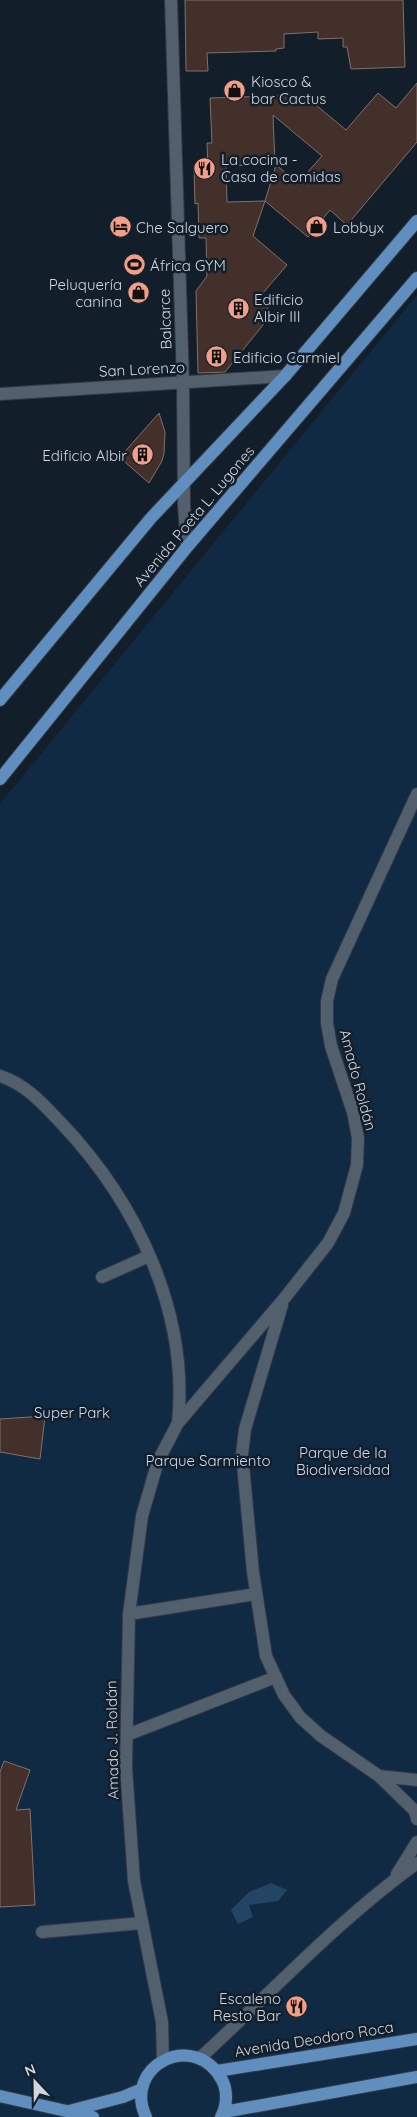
<svg xmlns="http://www.w3.org/2000/svg" width="417" height="2117" viewBox="0 0 417 2117" font-family="Quicksand,sans-serif">
  <style>
    .green { fill: #102a44 }
    .water { fill: #244466 }
    .building { fill: #43302b; stroke: #846f69 }
    .lines { fill: none; stroke-linecap: round; stroke-linejoin: round }
    .minor-casing { stroke: #333944; stroke-width: 14 }
    .major-casing { stroke: #333944; stroke-width: 14 }
    .minor { stroke: #525f6d; stroke-width: 12 }
    .major { stroke: #5f8ebf; stroke-width: 12 }
    .labels { text-anchor: middle; dominant-baseline: central; stroke-width: 5; stroke-linejoin: round; paint-order: stroke }
    .poi-label { font-size: 15px; fill: #cfd6df; stroke: #131e2b; text-anchor: start }
    .street-label { font-size: 15px; fill: #cfd6df; stroke: #131e2b }
    .park-label { font-size: 15px; fill: #c8ddf5; stroke: #131e2b }
  </style>
  <rect width="100%" height="100%" fill="#131e2b"/>
  <path class="green" d="M417,295V2117H0V804Z"/>
  <path class="water" d="M271,1883L287,1890L278,1901L249,1905L253,1917L238,1924L231,1910L249,1892Z"/>
  <path class="building" d="M185,0H403L405,67L351,69L347,47H343V38L318,39V32L284,34V48L276,49V51L207,53L208,71H186Z
    M417,83V142L347,225L330,210L308,237L265,201L276,165L298,183L322,156L273,115L275,164L226,166L227,202L265,201L253,236L287,265L263,293L268,308L267,320L225,372L198,373L196,291L207,276L206,238H199L198,203L195,204L194,167H208L207,143H212L210,98L304,95L346,130L378,93L396,108Z
    M159,413L165,432L164,453L162,461L149,483L126,463L121,456Z
    M45,1416L40,1459L0,1452V1419Z
    M4,1761L30,1770L16,1810L30,1809L35,1905L0,1907V1772Z"/>
  <g class="lines">
    <defs>
      <path id="minor" d="M171,0L183,383L184,505L187,547
        M0,394L285,376
        M0,1076C27,1085 43,1104 62,1124C137,1203 189,1313 178,1423
        M102,1277L149,1256
        M282,1305L245,1429L242,1454L253,1572L266,1656L284,1695L300,1717L321,1736L379,1776L417,1780
        M129,1614L256,1594
        M127,1735L276,1677
        M379,1776L415,1811L417,1819
        M397,1874L417,1842
        M42,1932L142,1923
        M200,2058C271,1993 338,1920 417,1863
        M163,2061L162,2022L134,1881L126,1767L129,1614L142,1516L158,1461L178,1423L283,1300L328,1243L344,1213L357,1165L358,1138L353,1112L331,1046L327,1023V1001L332,979L417,794"/>
      <path id="major" d="M0,700L151,518L285,376L417,221
        M0,779L187,547L417,278
        M217,2071L417,2039
        M0,2096L93,2117
        M69,2111L123,2097L142,2089
        M224,2112L417,2077
        M146,2117C122,2066 194,2029 222,2080C228,2091 227,2106 221,2117"/>
    </defs>
    <use href="#minor" class="minor-casing"/>
    <use href="#major" class="major-casing"/>
    <use href="#minor" class="minor"/>
    <use href="#major" class="major"/>
  </g>
  <defs>
    <symbol id="shop-disc" viewBox="-11 -11 22 22"><circle r="9.5" fill="#f49e87" stroke="#131e2b"/><path d="M-5-2.5h2.3a2.7 3.5 0 0 1 5.4 0H5L5.5 6h-11ZM-1.5-2.5h3a1.5 2.3 0 0 0-3 0Z" fill="#111"/></symbol>
    <symbol id="restaurant-disc" viewBox="-11 -11 22 22"><circle r="9.5" fill="#f49e87" stroke="#131e2b"/><path d="M-5-6h1v4h1v-4h1v4h1v-4h1v5L-1.5 .5V6h-2V.5L-5-1ZM5-6V6H3V1.5H1.5Q1.5-4 5-6Z" fill="#111"/></symbol>
    <symbol id="hotel-disc" viewBox="-11 -11 22 22"><circle r="9.5" fill="#f49e87" stroke="#131e2b"/><path d="M-6-4.5h1.5V1H6V5H4.5V3h-9V5H-6ZM-4 0a1.8 1.8 0 1 1 3.6 0ZM.5 0V-2.5h3Q6-2.5 6 0Z" fill="#111"/></symbol>
    <symbol id="stadium-disc" viewBox="-11 -11 22 22"><circle r="9.5" fill="#f49e87" stroke="#131e2b"/><path d="M0-5a6.5 5 0 1 0 0 10a6.5 5 0 1 0 0-10ZM-3.5-1.8h7v3.6h-7Z" fill="#111"/></symbol>
    <symbol id="building-disc" viewBox="-11 -11 22 22"><circle r="9.5" fill="#f49e87" stroke="#131e2b"/><path d="M-4-6H4V6H1V3H-1V6H-4ZM-2.5-4.3h1.7v1.8h-1.7ZM.8-4.3h1.7v1.8H.8ZM-2.5-1h1.7V.8h-1.7ZM.8-1h1.7V.8H.8Z" fill="#111"/></symbol>
  </defs>
  <g fill-rule="evenodd">
    <use href="#shop-disc" x="222" y="78" width="25" height="25"/>
    <use href="#restaurant-disc" x="192" y="156" width="25" height="25"/>
    <use href="#hotel-disc" x="108" y="214" width="25" height="25"/>
    <use href="#shop-disc" x="304" y="214" width="25" height="25"/>
    <use href="#stadium-disc" x="122" y="252" width="25" height="25"/>
    <use href="#shop-disc" x="126" y="280" width="25" height="25"/>
    <use href="#building-disc" x="226" y="296" width="25" height="25"/>
    <use href="#building-disc" x="204" y="344" width="25" height="25"/>
    <use href="#building-disc" x="130" y="442" width="25" height="25"/>
    <use href="#restaurant-disc" x="284" y="1994" width="25" height="25"/>
  </g>
  <g class="labels">
    <g class="poi-label">
      <text x="251" y="81">Kiosco &amp;<tspan x="251" dy="17">bar Cactus</tspan></text>
      <text x="221" y="159">La cocina -<tspan x="221" dy="17">Casa de comidas</tspan></text>
      <text x="136" y="227">Che Salguero</text>
      <text x="333" y="227">Lobbyx</text>
      <text x="150" y="265">África GYM</text>
      <text x="122" y="284" text-anchor="end">Peluquería<tspan x="122" dy="17">canina</tspan></text>
      <text x="254" y="299">Edificio<tspan x="254" dy="17">Albir III</tspan></text>
      <text x="233" y="357">Edificio Carmiel</text>
      <text x="127" y="455" text-anchor="end">Edificio Albir</text>
      <text x="281" y="1998" text-anchor="end">Escaleno<tspan x="281" dy="17">Resto Bar</tspan></text>
    </g>
    <g class="street-label">
      <text transform="translate(165 319) rotate(-92)">Balcarce</text>
      <text transform="translate(142 369) rotate(-3)">San Lorenzo</text>
      <text transform="translate(194 516) rotate(-50)">Avenida Poeta L. Lugones</text>
      <text transform="translate(358 1080) rotate(75)">Amado Roldán</text>
      <text transform="translate(112 1740) rotate(-91)">Amado J. Roldán</text>
      <text transform="translate(314 2039) rotate(-9)">Avenida Deodoro Roca</text>
    </g>
    <g class="park-label">
      <text x="72" y="1412">Super Park</text>
      <text x="343" y="1452">Parque de la<tspan x="343" dy="17">Biodiversidad</tspan></text>
      <text x="208" y="1460">Parque Sarmiento</text>
    </g>
  </g>
  <g transform="translate(35 2082) rotate(338)" stroke="#131e2b" stroke-width="4" paint-order="stroke">
  <path d="M0-4L9 19L0 12L-9 19Z" fill="#cfd6df"/>
  <text y="-8" font-size="14" font-weight="bold" text-anchor="middle" fill="#cfd6df">N</text>
  </g>
</svg>
